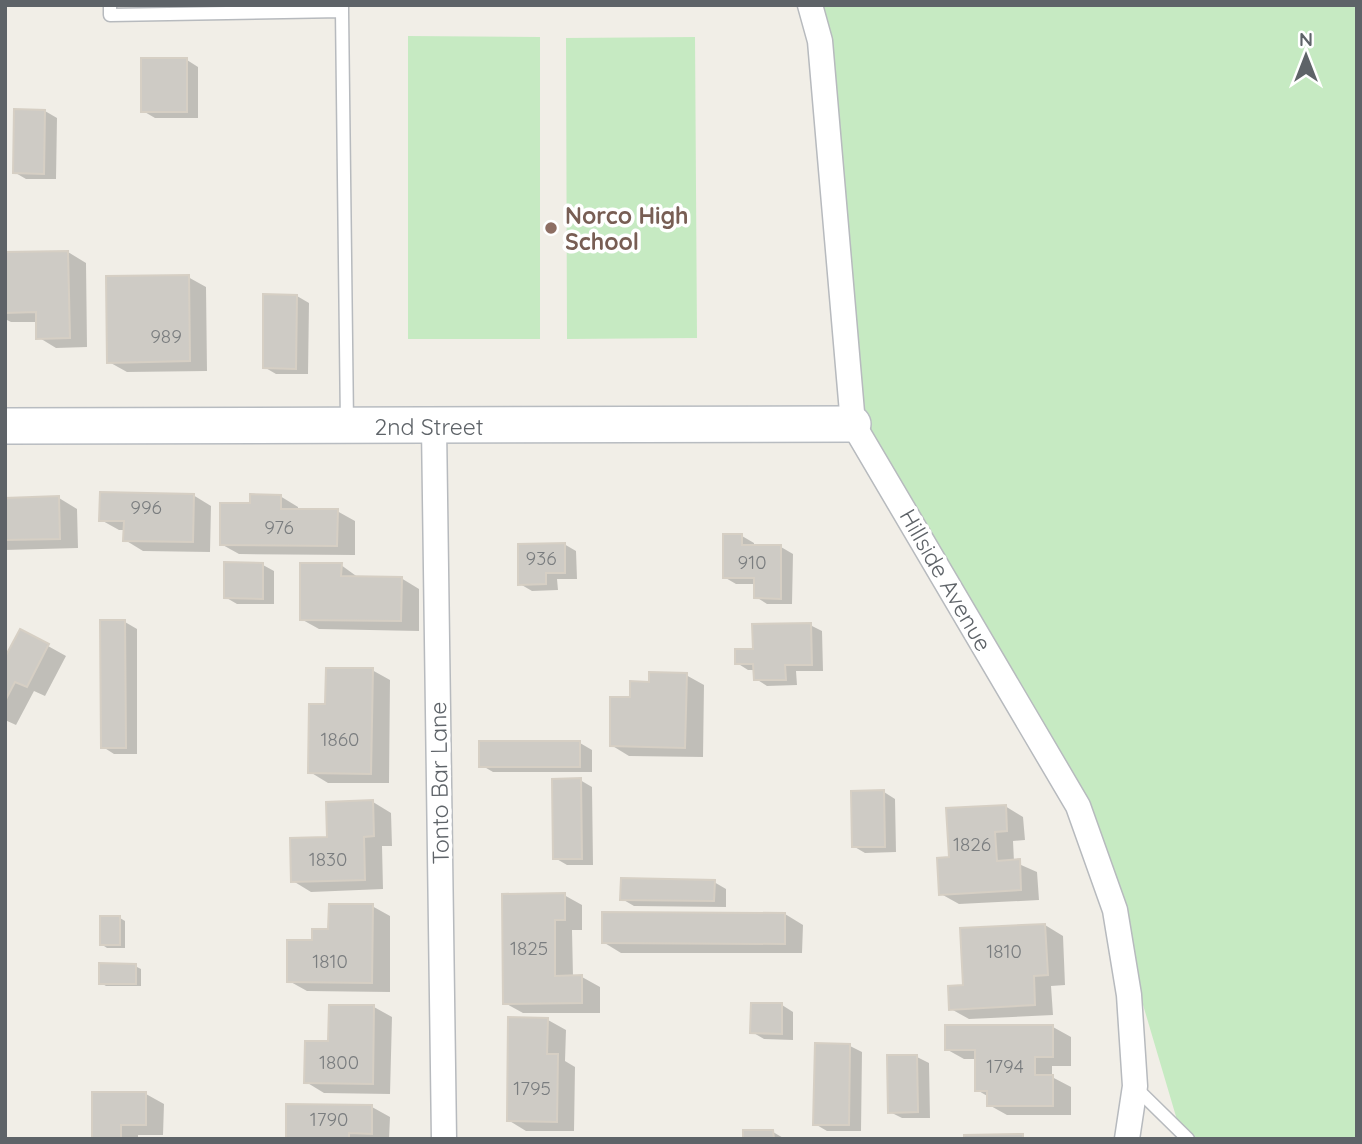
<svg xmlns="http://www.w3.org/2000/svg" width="1362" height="1144" viewBox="0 0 1362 1144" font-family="Quicksand,sans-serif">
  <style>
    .green { fill: #c6eac2 }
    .shadow { fill: #0003 }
    .building { fill: #cecbc5; stroke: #d6cfc4; stroke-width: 2 }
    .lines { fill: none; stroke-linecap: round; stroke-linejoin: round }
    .lane-casing { stroke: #b7babe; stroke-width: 15 }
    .street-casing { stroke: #b7babe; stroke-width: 27 }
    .secondary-casing { stroke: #b8bcc1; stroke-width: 38 }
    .lane { stroke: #fff; stroke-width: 12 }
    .street { stroke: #fff; stroke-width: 24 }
    .secondary { stroke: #fff; stroke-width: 35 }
    .education-dot { fill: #8d6e63; stroke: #fff; stroke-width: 2.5 }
    .labels { text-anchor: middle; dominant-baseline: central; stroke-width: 7; stroke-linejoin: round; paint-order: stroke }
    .number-label { font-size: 19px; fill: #7a7d7f }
    .education-label { font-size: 23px; font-weight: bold; fill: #785e54; stroke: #fff; text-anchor: start }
    .street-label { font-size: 23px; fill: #5e6368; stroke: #fff }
  </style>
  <rect width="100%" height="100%" fill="#f1eee7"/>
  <path class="green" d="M810,5H1357V1139H1175L1180,1130L1115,910L1078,806L853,424Z
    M408,36L540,37V339H408Z
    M695,37L697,338L567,339L566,38Z"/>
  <path class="shadow" d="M187,60L198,67V118H155L143,111Z
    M16,111H45L57,118L56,179H26L14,172Z
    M68,252L86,263L87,347L56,348L38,337L37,322H11L5,319V253Z
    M188,277L206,287L207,371L127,372L109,362Z
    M297,296L309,303L308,374H276L264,367Z
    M193,495L211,506L210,552L143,551L125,540V530H119L101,520Z
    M280,496L298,507V511H337L355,521V555L239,554L221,544L252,505Z
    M59,498L77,509L78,548L5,550V554V499Z
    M742,536L754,543V547H781L793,554L792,604H767L756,597V584H736L724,577Z
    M564,544L576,551L577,579H557L558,590L532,591L520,584Z
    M263,565L274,571V604H237L225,597Z
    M341,565L359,578H401L419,589V631L319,629L301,619Z
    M125,622L137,629V754H114L103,747Z
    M810,625L822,631L823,671H796L797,685L767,686L756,679L755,670H748L737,663L755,651Z
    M21,631L66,656L45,696L34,691L16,725L5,720V660Z
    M372,670L390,680L389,783H328L310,772L327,706Z
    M686,675L704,685L703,757L629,756L611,745L632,699L651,684Z
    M580,743L592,750V772H493L481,765Z
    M580,780L592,787L593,865H567L555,858Z
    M884,792L895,799L896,852L865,853L853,846Z
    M373,802L391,813L392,846H382L383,889L311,892L293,881L329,839Z
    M1005,806L1023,817L1025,840L1013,841L1014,862L1037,872L1039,900L959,904L941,894L951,859Z
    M714,882L726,889V907L634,906L622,899Z
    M564,895L582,905V930H572L573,977H582L600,987V1013H523L505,1003Z
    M372,906L390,916V992L307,991L289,981L314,941Z
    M785,914L803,925L802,953H621L603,942Z
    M120,918L125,921V948H107L101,944Z
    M1045,925L1063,936L1065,985L1051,986L1053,1015L969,1019L951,1009L965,987Z
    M135,966L141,969V986H106L101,983Z
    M782,1005L793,1012V1040L764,1039L752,1032Z
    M374,1007L392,1017L390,1094L324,1093L306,1082L330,1043Z
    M548,1020L566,1030L565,1061L575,1067L574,1131H526L508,1120Z
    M1053,1027L1071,1037V1066H1052V1077L1071,1087V1115H1007L989,1105V1097L977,1090V1059H964L946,1049Z
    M850,1046L862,1052L861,1131H827L815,1124Z
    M917,1057L929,1063L930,1118H902L890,1112Z
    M146,1094L164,1104L163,1135H138V1139H94Z
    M372,1107L390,1117L389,1139H288Z
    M773,1132L785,1139H745Z"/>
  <path class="building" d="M141,58H187V112H141Z
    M14,109L45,110L44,174L13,173Z
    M68,251L70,338L36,339V312L5,313V252Z
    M189,275L190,361L107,363L106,276Z
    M263,294L297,295L296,369L263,368Z
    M100,492L194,494L193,542L123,541L124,521H99Z
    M250,494L281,495V509H338L337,546L220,545V503H250Z
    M59,496L60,539L5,540V498Z
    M723,534H742V545H781V599L754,598V578H723Z
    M565,543V573H546V584L518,585V544Z
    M224,562L263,563V599L224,598Z
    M300,563H342L341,576L402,577L401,621L300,620Z
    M100,620H125L126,748H101Z
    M811,623L812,665H785L786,680H754L753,664H735V649H753L752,624Z
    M20,629L49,644L27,687L15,682L5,701V657Z
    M326,668H373L371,774L308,773L309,704H325Z
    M649,672L687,673L685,748L610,746V697H630V681L649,682Z
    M479,741H580V767H479Z
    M581,778L582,859H553L552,779Z
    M884,790L885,847H852L851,791Z
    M373,800L374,836L364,837L365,880L291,882L290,838L327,837L326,802Z
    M1006,805L1007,831L995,832L997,861L1020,859L1021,890L939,895L937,858L949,857L946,808Z
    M621,878L715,880L714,901L620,900Z
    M565,893V920H555V976L582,975V1003L503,1004L502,894Z
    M329,904H373L372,983L287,982V940H312V929H328Z
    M602,912L785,913V944L602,943Z
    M100,916H120V945H100Z
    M1045,924L1048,975L1034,976L1035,1005L949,1010L948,986L963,985L960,928Z
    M99,963L136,964V984H99Z
    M751,1003H782V1034L750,1033Z
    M329,1005H374L373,1084L304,1083L305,1041H328Z
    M508,1017L548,1018L547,1054H558L557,1122L507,1121Z
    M945,1025H1053V1057H1035V1075H1053V1106H987V1091H975V1050H945Z
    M815,1043L850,1044L849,1125H813Z
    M887,1055H917L918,1112L888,1113Z
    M92,1092H146V1125H121V1139H92Z
    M286,1104L372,1105V1134L349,1133V1139H286Z
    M743,1130H773L774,1139H743Z
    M1023,1134V1139H964V1135Z"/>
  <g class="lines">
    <defs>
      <path id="lane" d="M110,5V15L342,11V6
        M342,11L347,424
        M1136,1088L1188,1139"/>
      <path id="street" d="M810,5L820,41L853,424L1078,806L1115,910L1129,995L1135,1086L1127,1139
        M434,426L444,1139"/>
      <path id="secondary" d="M5,426L853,424"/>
    </defs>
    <use href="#lane" class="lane-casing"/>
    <use href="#street" class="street-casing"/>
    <use href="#secondary" class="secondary-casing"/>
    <use href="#lane" class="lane"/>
    <use href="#street" class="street"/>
    <use href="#secondary" class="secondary"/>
  </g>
  <circle class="education-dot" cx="551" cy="228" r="7"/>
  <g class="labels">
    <g class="number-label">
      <text x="166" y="336">989</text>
      <text x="146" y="507">996</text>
      <text x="279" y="527">976</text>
      <text x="541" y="558">936</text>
      <text x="752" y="562">910</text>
      <text x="340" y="739">1860</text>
      <text x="972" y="844">1826</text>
      <text x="328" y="859">1830</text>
      <text x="529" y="948">1825</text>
      <text x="1004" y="951">1810</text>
      <text x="330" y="961">1810</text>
      <text x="339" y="1062">1800</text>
      <text x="1005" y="1066">1794</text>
      <text x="532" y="1088">1795</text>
      <text x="329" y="1119">1790</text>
    </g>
    <g class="education-label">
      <text x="565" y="215">Norco High<tspan x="565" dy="26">School</tspan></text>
    </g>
    <g class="street-label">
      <text x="429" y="426">2nd Street</text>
      <text transform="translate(946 580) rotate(60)">Hillside Avenue</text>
      <text transform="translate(439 783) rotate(-91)">Tonto Bar Lane</text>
    </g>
  </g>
  <rect width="1362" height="1144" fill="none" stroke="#5e6368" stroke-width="14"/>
  <g transform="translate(1306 56)" stroke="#ffffff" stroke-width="5" paint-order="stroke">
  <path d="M0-5L12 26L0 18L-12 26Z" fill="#5e6368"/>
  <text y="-10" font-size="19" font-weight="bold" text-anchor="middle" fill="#5e6368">N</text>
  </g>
</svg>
